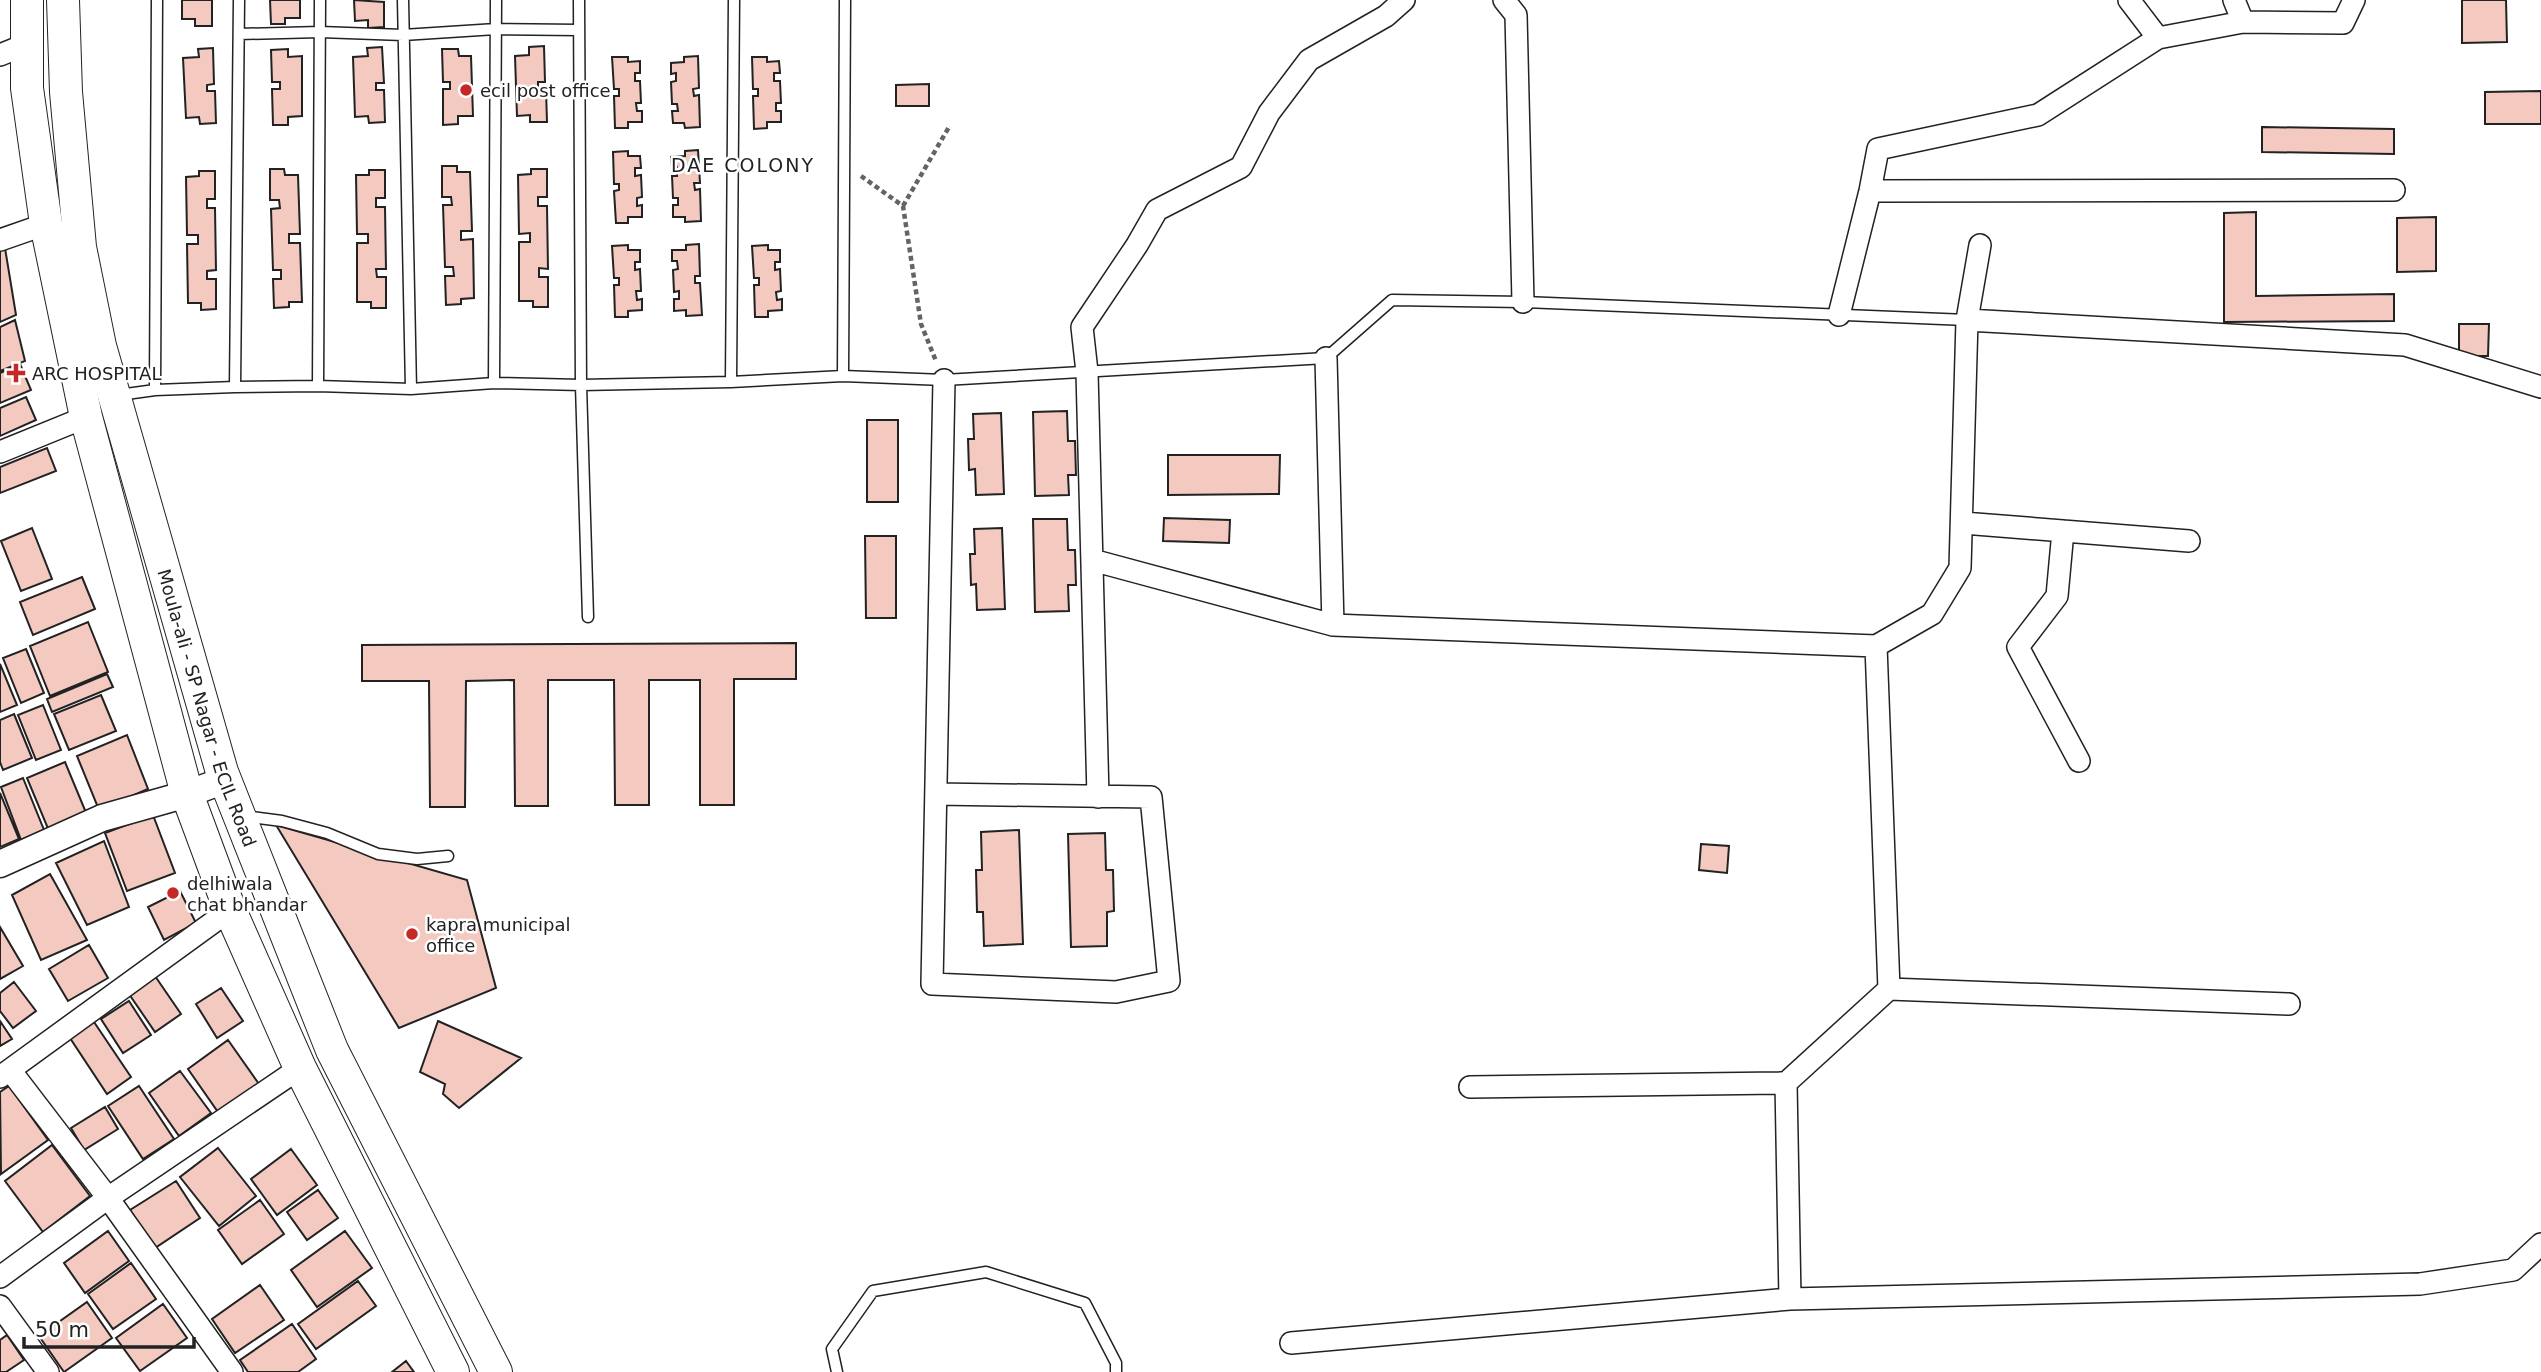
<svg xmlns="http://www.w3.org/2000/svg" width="2541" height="1372" viewBox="0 0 2541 1372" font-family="'DejaVu Sans',sans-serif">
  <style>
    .building { fill: #f3c9c0; stroke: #222; stroke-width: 2 }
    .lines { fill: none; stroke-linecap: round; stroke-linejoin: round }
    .service-casing { stroke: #222; stroke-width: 13 }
    .minor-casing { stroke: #222; stroke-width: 24 }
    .tertiary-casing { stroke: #222; stroke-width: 29 }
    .primary-casing { stroke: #222; stroke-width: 34 }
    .path { stroke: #646464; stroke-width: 4.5; stroke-dasharray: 5 3.5; stroke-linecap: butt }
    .service { stroke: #fff; stroke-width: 10 }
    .minor { stroke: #fff; stroke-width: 21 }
    .tertiary { stroke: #fff; stroke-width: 26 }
    .primary { stroke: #fff; stroke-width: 32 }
    .poi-dot { fill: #c62828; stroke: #fff; stroke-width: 2.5 }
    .labels { text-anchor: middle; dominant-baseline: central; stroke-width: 5; stroke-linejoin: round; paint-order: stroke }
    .poi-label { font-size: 18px; fill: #222; stroke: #fff; text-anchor: start }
    .street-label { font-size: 18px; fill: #222; stroke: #fff }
    .neighbourhood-label { font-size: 19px; letter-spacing: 2px; fill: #222; stroke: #fff }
  </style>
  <rect width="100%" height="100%" fill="#fff"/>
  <path class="building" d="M182,0H212V26H195V19H182Z
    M270,0H300V18H285V24H271Z
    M354,0L384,2V27L368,28V20L355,21Z
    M2462,0H2506L2507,42L2462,43Z
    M544,46L545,82H538V89H546L547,122H530V115L517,116L515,56L529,55V47Z
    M382,47L384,83H376V90H384L385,122L369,123L368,116L355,117L353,57L368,56L367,48Z
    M213,48L214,84L207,85V91H215L216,123L200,124L199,117L186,118L183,58L199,57L198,49Z
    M288,49V57L302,56V116L288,117V125H273L272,89H280V82H272L271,50Z
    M442,49H458L459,56H471L473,116H458V124L443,125V89H450V82H443Z
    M698,56L699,88L693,89L694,96L699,95L700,127L685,128L684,123H673L672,111H678L677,104H672L671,82L676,81V73L671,74V63L684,62V57Z
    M612,57H628V62L640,61V73H635V81H640L641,103H636L637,111H642V122H628V128H615L614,96H619V89H614Z
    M752,57H767V62L779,61L780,73H774V81H780L781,103H776V111H781V122H767V128L754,129L753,96H758V89H753Z
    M929,84V106H896V85Z
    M2541,91V124H2485V92Z
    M2262,127L2394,129V154L2262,152Z
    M698,150L700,183H694L695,190L700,189L701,221L685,222V217H673V205H678V198H673L672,176H677V167L672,168L671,157L685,156V151Z
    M628,151V156H640L641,168H635V176L641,175L642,197L637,198V206L642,205V217H628V223H616L614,191L619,190V184H614L613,152Z
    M442,166H457V172H470L472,231H461V240L473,239L474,298L461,299V304L446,305L445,276H454L453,267H445L443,205H452L451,197H442Z
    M270,169H284L285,175H298L300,234H289V243H300L302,302H289V307L274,308L273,279H281V270H273L271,209L280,208L279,200H270Z
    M531,169H547V197H538V206H547L548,269L539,268V277H548V307H533V301H519V242H530V233L519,234L518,175L531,174Z
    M369,170H385V198H376V207H385L386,269H376L377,277H386V308H371V302H357V243H368V234H357L356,175H369Z
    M199,171H215V199H207V208H215L216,270L207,271V279H216V309L201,310V303H188L187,244H198V235H187L186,177L199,176Z
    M2256,212V296L2394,294V321L2224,322V213Z
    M2436,217V271L2397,272V218Z
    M699,244L700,276H695V283H700L702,315L686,316V310L674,311V299H679V291L674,292L673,270L678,269L677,261H672V250H686V245Z
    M628,245V250H640V262H635V270L640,269L641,291H636L637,300L642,299V310L628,311V317H615L614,285H619V278H614L612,246Z
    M768,245V250H780V262H775V270L780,269L781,291L776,292L777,300L782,299V310L768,311V317H755L754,285H759V278H754L752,246Z
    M5,248L16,315L0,322V250Z
    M15,320L25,361L0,371V327Z
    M2459,324H2489L2488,356H2459Z
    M20,364L31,390L0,403V373Z
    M26,397L36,420L0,436V408Z
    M1067,411L1068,441H1075L1076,475H1068L1069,495L1035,496L1033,412Z
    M1001,413L1004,494L976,495L975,469L969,470L968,439H974L973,414Z
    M867,420H898V502H867Z
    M47,448L56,471L0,493V467Z
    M1168,455H1280L1279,494L1168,495Z
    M1164,518L1230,520L1229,543L1163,541Z
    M1033,519H1067L1068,550H1075L1076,585H1068L1069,611L1035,612Z
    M32,528L52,579L21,591L1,541Z
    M1002,528L1005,609L977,610L976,584L971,585L970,554H975L974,529Z
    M865,536H896V618H866Z
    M82,577L95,609L33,635L20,602Z
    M88,622L108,672L50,696L30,646Z
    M796,643V679H734V805H700V680H649V805H615L614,680H548V806H515L514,680L466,681L465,807H430L429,681H362V645Z
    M26,649L44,693L21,703L3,658Z
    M0,664L17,705L0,712Z
    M107,674L113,687L52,712L47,699Z
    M101,695L116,731L69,750L54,714Z
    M43,705L61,750L36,760L18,715Z
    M14,714L32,758L3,770L0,762V720Z
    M127,735L148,789L99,810L77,756Z
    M65,762L87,815L49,831L27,778Z
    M23,778L44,830L21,840L1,787Z
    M0,793L19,839L0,847Z
    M153,815L175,873L127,891L105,833Z
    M276,825L467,880L496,988L399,1028Z
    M1019,830L1023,944L984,946L983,912H977L976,870H982L981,832Z
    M1105,833L1106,870H1113L1114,911L1107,912V946L1071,947L1068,834Z
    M104,841L129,907L87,925L56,863Z
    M1701,844L1729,846L1727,873L1699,870Z
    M50,874L87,940L41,960L12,895Z
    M180,891L196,923L164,940L148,907Z
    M0,927L23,966L0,979Z
    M89,945L108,978L68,1001L49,969Z
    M155,976L181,1014L155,1032L129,994Z
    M14,982L36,1011L13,1028L0,1011V993Z
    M221,988L243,1021L217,1038L196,1004Z
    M129,1001L151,1035L123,1053L101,1019Z
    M92,1019L131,1077L107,1094L68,1035Z
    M0,1021L12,1039L0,1046Z
    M438,1021L521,1058L459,1108L443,1094L445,1084L420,1072Z
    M228,1040L259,1084L218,1112L188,1069Z
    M180,1071L211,1113L179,1136L149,1093Z
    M9,1086L48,1140L1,1174L0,1092Z
    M139,1086L174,1139L143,1159L108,1106Z
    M105,1107L118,1129L84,1150L71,1128Z
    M52,1145L90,1196L43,1232L5,1181Z
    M218,1148L256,1196L219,1226L180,1177Z
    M291,1149L317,1185L277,1215L251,1179Z
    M176,1181L200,1218L155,1248L130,1210Z
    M318,1190L338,1218L307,1240L287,1212Z
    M260,1200L284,1234L242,1264L218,1230Z
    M108,1231L129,1261L85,1293L64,1263Z
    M345,1231L372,1268L317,1307L291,1270Z
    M131,1263L156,1299L113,1329L88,1294Z
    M358,1281L376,1306L316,1349L298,1324Z
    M260,1285L284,1320L235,1353L212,1319Z
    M87,1302L112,1338L64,1372L39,1336Z
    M163,1304L187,1338L140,1371L116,1338Z
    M292,1324L316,1359L298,1372H248L240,1360Z
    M7,1335L24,1360L6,1372H0V1340Z
    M406,1361L414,1372H392Z"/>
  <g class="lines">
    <defs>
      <path id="service" d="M403,0L411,389
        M579,0L581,385L588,617
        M239,34L320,32L403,35L496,29L579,30
        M843,376L845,0
        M731,382L734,0
        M494,383L496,0
        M318,386L320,0
        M235,387L239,0
        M155,390L157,0
        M119,395L155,390L235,387L318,386L411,389L494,383L581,385L731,382L843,376L944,380L1326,358L1392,300L1523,302L1967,320
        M243,816L282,821L327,833L378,854L417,859L448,856
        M837,1372L832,1349L873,1291L986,1272L1085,1303L1116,1363V1372"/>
      <path id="minor" d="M1504,0L1516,15L1523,302
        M2129,0L2158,38
        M2234,0L2243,22
        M0,55L27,44
        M1870,191L2394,190
        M0,240L46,224
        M1839,315L1870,191L1878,149L2038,115L2158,38L2243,22L2343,23L2354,0
        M1967,320L2405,345L2541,387
        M1326,358L1333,625
        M0,452L86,417
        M1963,523L2189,541
        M2063,531L2057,596L2018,647L2079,761
        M1092,560L1333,625L1876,646
        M936,794L1151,797L1169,981L1116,992L932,984L944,380
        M1098,797L1087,372L1082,327L1137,245L1157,210L1241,167L1269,113L1309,60L1386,16L1404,0
        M1889,989L2289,1004
        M10,1070L108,1198L232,1372
        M0,1077L230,910
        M1470,1087L1786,1083
        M0,1277L108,1198L300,1068
        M1790,1299L1786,1083L1889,989L1876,646L1932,614L1960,568L1967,320L1980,245
        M0,1306L48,1372
        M1291,1343L1790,1299L2420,1284L2513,1270L2541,1244"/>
      <path id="tertiary" d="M0,864L102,818L187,794L225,780"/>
      <g id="primary">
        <path d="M27,0V88L46,224L86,417L187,794L230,910L300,1068L453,1372"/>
        <path id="s1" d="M63,0L66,92L80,247L100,346L222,772L332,1050L496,1372"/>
      </g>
    </defs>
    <use href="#service" class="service-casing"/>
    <use href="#minor" class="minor-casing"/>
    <use href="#tertiary" class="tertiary-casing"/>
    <use href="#primary" class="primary-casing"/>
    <path class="path" d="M861,176L903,206L921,324L936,361
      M903,206L949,127"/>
    <use href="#service" class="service"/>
    <use href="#minor" class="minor"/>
    <use href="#tertiary" class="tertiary"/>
    <use href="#primary" class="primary"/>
  </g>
  <g class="poi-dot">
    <circle cx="466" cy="90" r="7"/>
    <path d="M12.5 362.5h7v7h7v7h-7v7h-7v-7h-7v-7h7z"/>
    <circle cx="173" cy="893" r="7"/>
    <circle cx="412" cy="934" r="7"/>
  </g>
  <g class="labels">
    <g class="poi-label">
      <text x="480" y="90">ecil post office</text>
      <text x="32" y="373">ARC HOSPITAL</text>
      <text x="187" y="883">delhiwala<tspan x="187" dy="21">chat bhandar</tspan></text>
      <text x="426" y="924">kapra municipal<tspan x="426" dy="21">office</tspan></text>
    </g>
    <g class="street-label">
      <text stroke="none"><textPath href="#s1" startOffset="726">Moula-ali - SP Nagar - ECIL Road</textPath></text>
    </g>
    <g class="neighbourhood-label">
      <text x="743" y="165">DAE COLONY</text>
    </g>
  </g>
  <path d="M24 1337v10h170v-10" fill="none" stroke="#222222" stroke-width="3.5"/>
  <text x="35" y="1337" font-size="21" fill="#222222" stroke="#ffffff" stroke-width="5" paint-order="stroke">50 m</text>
</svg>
